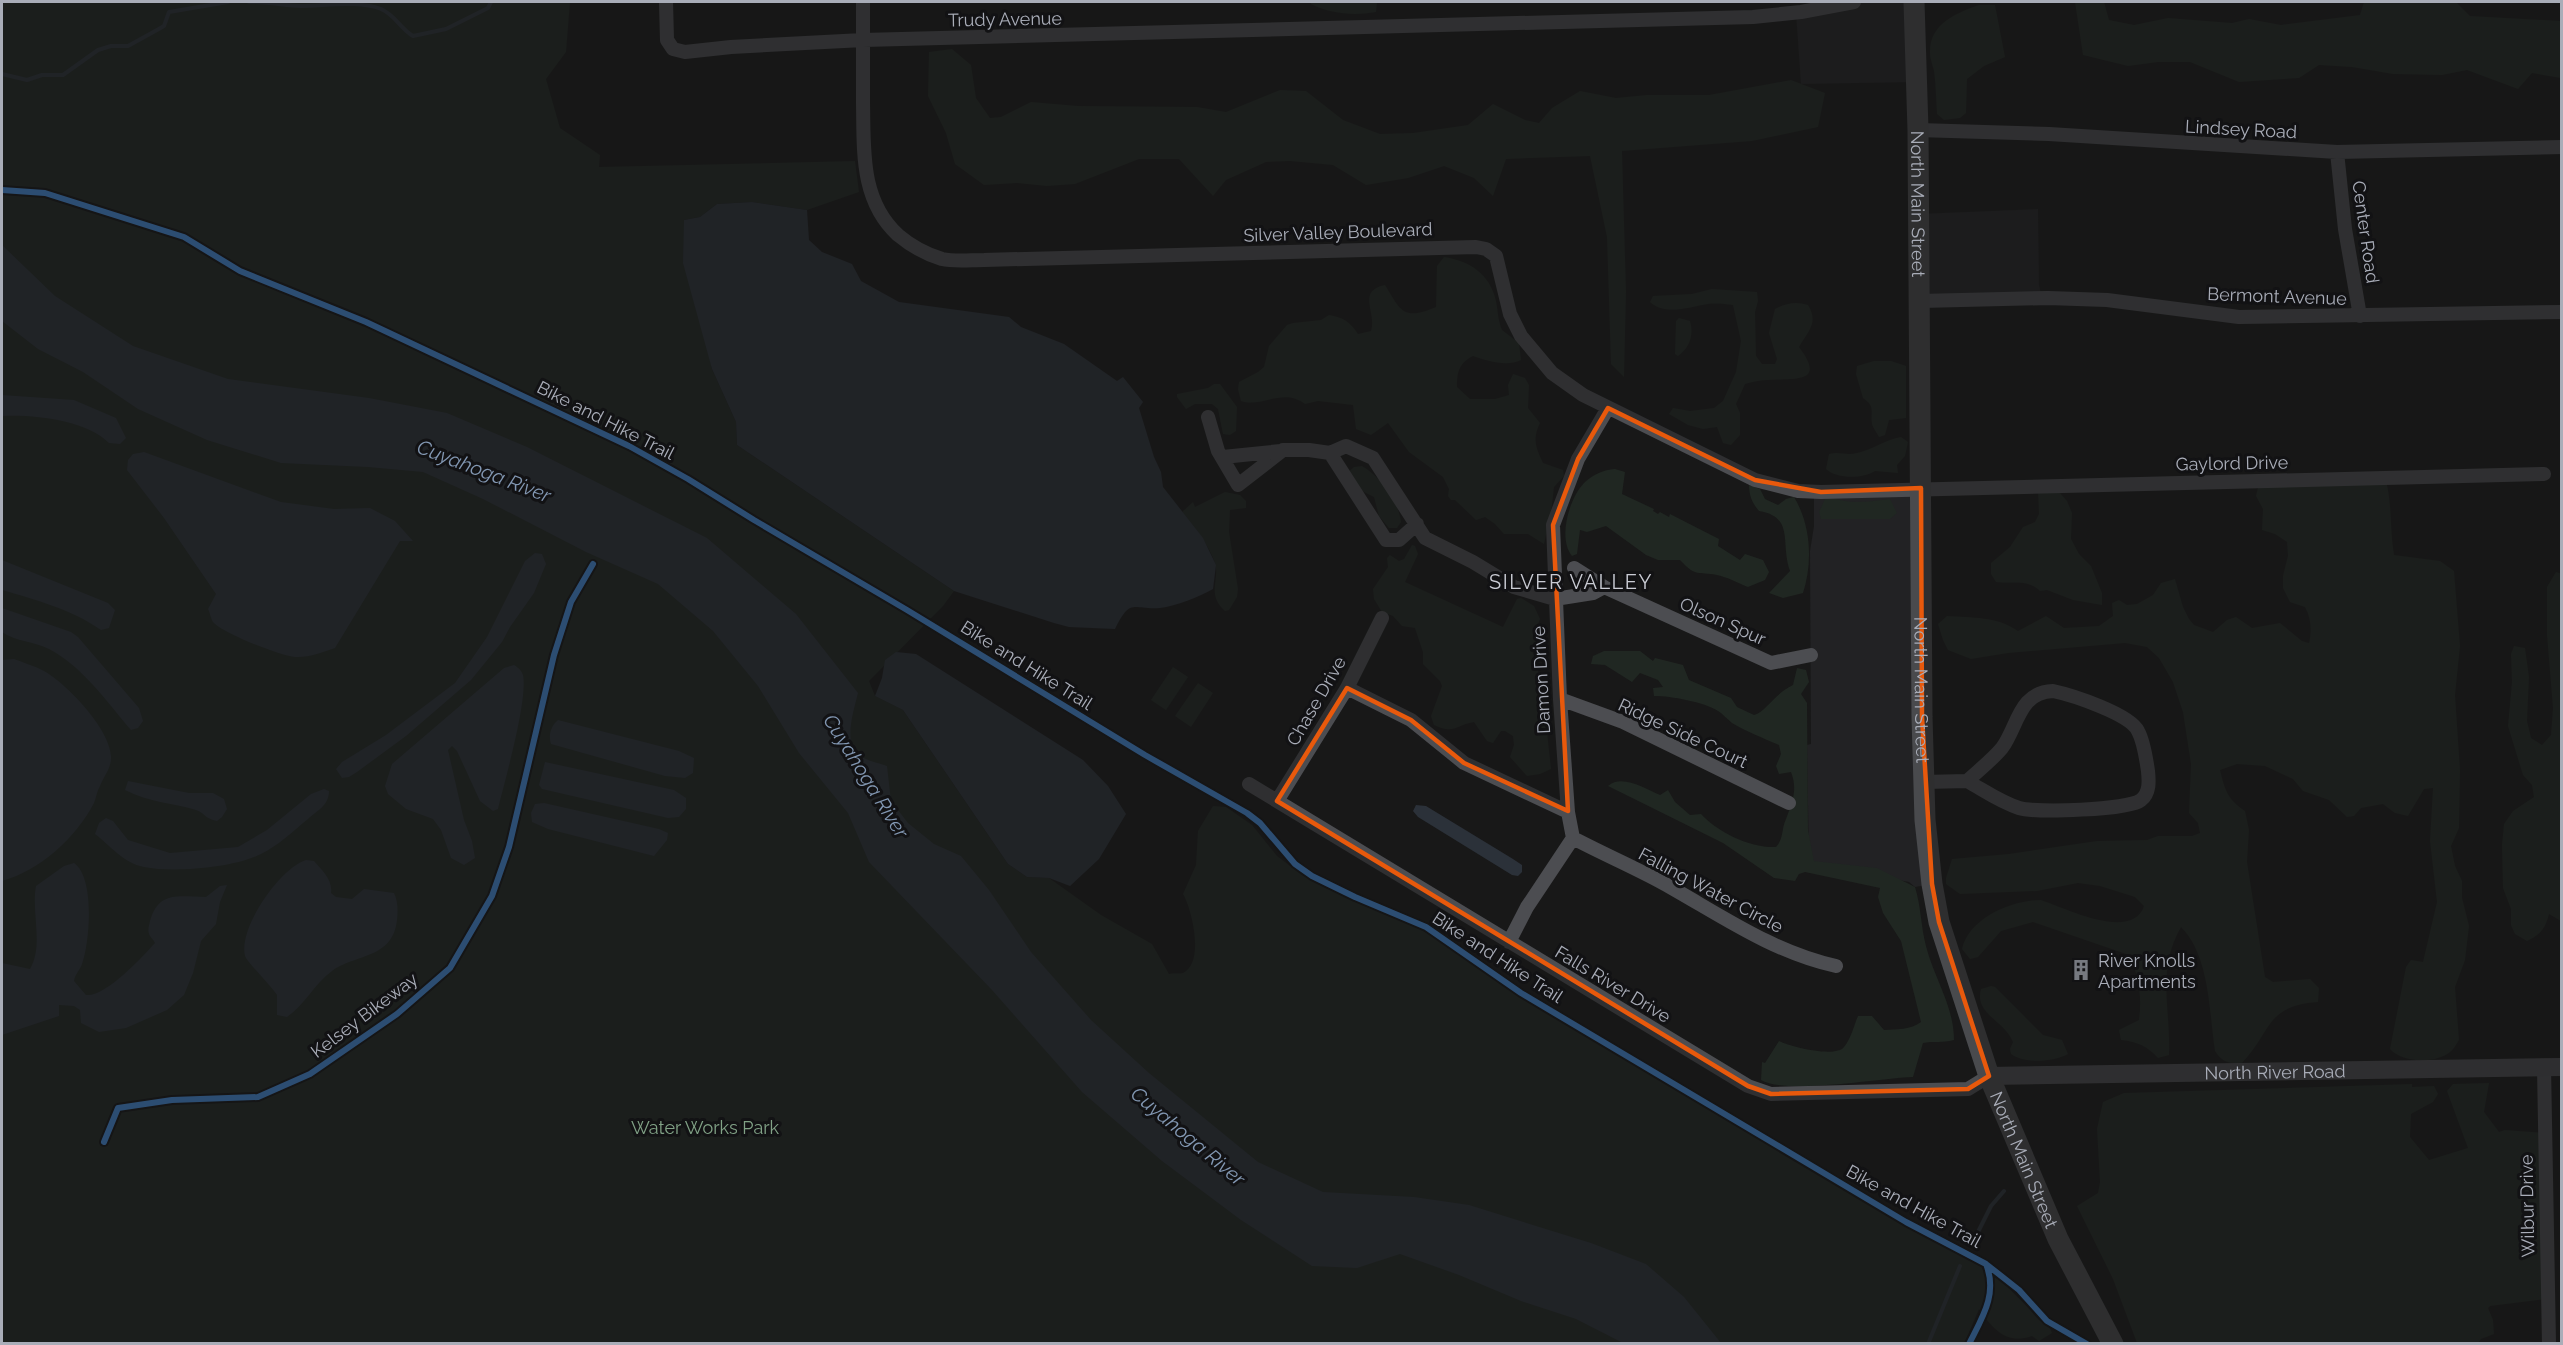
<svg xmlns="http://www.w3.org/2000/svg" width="2563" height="1345" viewBox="0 0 2563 1345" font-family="Raleway,sans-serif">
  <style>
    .built { fill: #222224 }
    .green { fill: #202722 }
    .water { fill: #2b3139 }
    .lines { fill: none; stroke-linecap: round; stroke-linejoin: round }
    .stream { stroke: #2b3139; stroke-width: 4 }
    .street { stroke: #4c4d51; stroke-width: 14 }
    .secondary { stroke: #4b4b4f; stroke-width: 18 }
    .primary { stroke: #494a4d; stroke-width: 21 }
    .cycleway-casing { stroke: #121214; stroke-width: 10 }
    .cycleway { stroke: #468fdf; stroke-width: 6 }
    .marked { fill: none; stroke: #e8590c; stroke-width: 4.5; stroke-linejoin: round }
    .labels { text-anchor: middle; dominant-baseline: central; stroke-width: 6; stroke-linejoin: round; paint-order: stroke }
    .street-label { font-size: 18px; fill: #a9adb8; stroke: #121214 }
    .poi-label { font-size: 18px; fill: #a9adb8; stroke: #121214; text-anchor: start }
    .park-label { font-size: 18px; fill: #81a286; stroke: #121214 }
    .water-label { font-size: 20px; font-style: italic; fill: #8297b2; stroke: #121214 }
    .neighbourhood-label { font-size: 20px; letter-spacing: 1.5px; fill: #caccd4; stroke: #121214 }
  </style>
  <rect width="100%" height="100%" fill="#181818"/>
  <path class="built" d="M1854,2H1914L1917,82L1801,84L1796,13Z
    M2038,209L2039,285L2042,298L1920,301L1918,214Z
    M1921,488L1932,884L1915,887L1909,882L1809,863L1807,745L1811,744L1810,551L1814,526V492Z"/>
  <path class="green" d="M2,2H570L566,52L546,79L560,128L600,155L599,167L855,161L859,192L807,210L752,202L717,204L700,217L684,220L712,369L736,422L737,445L954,591L943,606L869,681L875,696L903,710L1008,864L1027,877L1049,878L1101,915L1152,944L1169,974C1173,973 1180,974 1183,973C1205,963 1192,909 1183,894L1196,865L1198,831L1213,806L1226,807L1252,825L1277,856L1302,875L1343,896L1405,921L1436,938L1503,986L1775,1145L1858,1197L1957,1251L1982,1267L1985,1276L2000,1278C2011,1292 2025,1303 2036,1317C2043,1325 2048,1321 2052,1333L2039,1341L2032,1336C2006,1345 1993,1329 1979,1309L1964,1344H2Z
    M1311,2H1377L1376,12C1354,16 1331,14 1311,4Z
    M2075,2H2104L2109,20L2134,25L2168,18L2232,23L2249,19L2281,25L2360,15L2364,2H2456L2470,16L2561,21V78L2532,73L2518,89L2467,70L2442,75L2393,74L2352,67L2319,65L2299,78L2239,82L2190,62H2158L2128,66L2083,55Z
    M1979,5H1995L2005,57L1984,66L1967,79L1966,113L1960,118L1944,120L1937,114C1936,100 1936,85 1934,71C1933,66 1930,59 1930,53C1929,24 1956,13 1979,5Z
    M952,49L971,65L976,98L990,118L1001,117L1031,102L1078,106L1197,107L1226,112L1280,90L1306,91L1343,120L1380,134L1413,133L1468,125L1493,104L1525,120L1539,123L1552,108L1580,91L1616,98L1647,95H1709L1791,80L1825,93L1818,127L1752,141L1622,151L1626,292L1624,377L1611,364L1607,237L1590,156L1506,159L1493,196L1474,178L1444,166L1408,178L1366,185L1333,165L1290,161L1266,162L1226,180L1213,196L1179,159H1139L1075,184L1047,186L1017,183L984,185L955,164L946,133L928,96L929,52Z
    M1444,257C1470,261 1490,274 1496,301C1498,311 1498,321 1502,330L1519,343L1521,360C1507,367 1487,361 1473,356C1459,363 1457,372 1457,387L1470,399H1495L1509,395L1508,385L1513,374L1525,378L1529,385L1528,408L1540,423C1532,439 1536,448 1543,463L1563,470L1564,476L1554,487L1551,513L1544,544L1528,534H1504L1495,524L1485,517L1476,520L1455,500H1451L1448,496L1449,489L1443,477L1409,452L1388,423L1371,435L1356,429L1353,405L1318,401L1305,404C1283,387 1262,408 1241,401L1238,389L1239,382L1258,372L1264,367L1269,346L1287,325L1293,323L1321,320L1329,315C1343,317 1350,322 1358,334L1371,331C1377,313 1356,291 1385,285C1401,311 1403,321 1436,307L1437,266Z
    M1712,289L1757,292L1758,301L1755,312L1756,356L1762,364H1775L1777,359L1769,333L1775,309C1786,303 1796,301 1808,305C1819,323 1808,331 1799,347C1827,384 1795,378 1768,380C1761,380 1752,382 1745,384L1736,404L1740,413V435L1731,445L1723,443L1717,427L1703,429L1688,425L1669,414L1673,408L1690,411L1714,408L1723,401L1736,372L1741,341L1733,305C1725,304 1716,303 1708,304C1690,307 1665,316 1650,302L1653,296L1692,294Z
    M1679,318L1690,321C1694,334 1690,348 1678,356L1675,354L1676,321Z
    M1874,361H1891L1906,366V418L1889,420L1885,435L1879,437C1877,433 1873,428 1872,424C1870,411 1876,407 1863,398L1856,374L1857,366Z
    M1214,384H1220L1237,407L1236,431L1230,435L1223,434L1218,409L1212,404H1195L1186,409L1177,397V394L1208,388Z
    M1901,437L1908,442L1905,456L1897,465L1898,473L1875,471C1863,479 1836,479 1826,469L1829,454C1839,451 1847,456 1857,453C1872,450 1886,439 1901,437Z
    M1362,466C1381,477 1398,500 1401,522L1397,528H1389L1379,516L1374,497L1360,490L1346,474L1354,467Z
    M1615,469L1625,472L1622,494L1654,509L1653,511L1658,514L1660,512L1669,517L1670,514L1719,539L1718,546L1740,560L1745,554L1763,560L1769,572L1765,580L1748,587C1738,583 1727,577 1717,575C1697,571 1697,578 1680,560H1658L1646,555L1606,526L1587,532L1580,530L1577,554L1572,556C1557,538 1570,496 1585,482C1594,474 1603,470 1615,469Z
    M2273,484L2387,485C2392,508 2390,531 2394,555L2440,561L2454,571L2460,646L2455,695L2460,770L2459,828L2451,846L2455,866L2462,881V898L2469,926L2465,960L2455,987L2459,1040C2457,1043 2454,1049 2450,1052C2435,1064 2403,1063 2390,1049L2406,967L2411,960L2423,962L2437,902L2430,841L2433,788L2424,789L2408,816L2395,813L2383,804L2361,808L2354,816L2347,817L2329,800L2303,791L2293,779L2265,766L2237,764L2220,770C2225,790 2227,799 2245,811L2249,830L2247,862L2265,977L2273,982L2310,979L2319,988L2318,1002C2265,1006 2273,1030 2242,1063C2229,1064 2222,1062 2215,1051C2209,1012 2210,956 2181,927C2156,971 2171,1008 2169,1055L2158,1058C2147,1046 2138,1042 2121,1040L2119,1030L2139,1020C2142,997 2139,976 2129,955L2033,922L2001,931L1978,957L1970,959L1962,949C1969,918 2012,900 2041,900C2065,908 2132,942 2144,906L2135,897L2100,886L2078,883L2037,891L1960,894L1946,884V878L1952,859L2009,854L2097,841L2147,840L2158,836H2192L2200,833L2198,823L2189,813L2191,764L2183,712L2173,682L2159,658L2147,647L2125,643L2008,653L1971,659L1948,650L1943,640L1938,624L1947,616C1972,618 1997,616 2018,631L2046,616L2064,628L2099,626L2113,616L2112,603L2119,600L2127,605L2137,604L2153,595L2161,583L2175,579L2183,607L2189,619L2194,625L2213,632L2227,620L2236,617L2252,628L2280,623L2302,641L2309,643C2312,630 2311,618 2305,607L2290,602L2283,588V576L2288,556L2287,542L2275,534L2262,530L2263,509L2256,496L2258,488Z
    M1749,485L1760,489L1765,499L1778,505L1786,499L1794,497C1811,525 1813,562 1803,593L1783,598L1769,593L1790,571C1780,543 1795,517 1759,511C1752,503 1749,495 1749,485Z
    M2038,491L2060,493L2067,501L2072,513L2071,539L2079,554L2091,566L2102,593V605L2073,600L2047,590L2040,591C2027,579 2013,584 1996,582L1991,574V563L2010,547L2023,527L2035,522L2039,514Z
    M1225,492L1240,495L1246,501V508L1230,510L1229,532L1238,589L1237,597L1229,610L1225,611C1206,594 1220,580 1215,563C1208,543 1194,527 1182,512L1193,502L1195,507Z
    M1833,498C1851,505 1871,501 1890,499L1897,513L1890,519H1821L1819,512L1825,499Z
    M1412,545L1415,546L1418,554L1405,582L1503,627L1517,599L1521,598L1534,606L1540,619L1535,632L1544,640V642L1534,643L1530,649L1535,656L1540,681L1543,693L1539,706L1547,732L1551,769L1540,774L1527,776L1510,757L1514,745L1513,736L1505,731H1501L1493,743L1487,741L1474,722C1455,725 1455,735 1434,725L1431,716L1442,686L1440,681L1423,664V652L1415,628L1402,626L1393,616L1382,612L1374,599L1373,589L1388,567L1387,558L1390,555L1399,561L1404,559Z
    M2556,572L2562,574L2561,921L2549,914C2545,929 2541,934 2527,941L2515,934L2511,925V909L2503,888L2502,845L2504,824L2513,811L2534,797L2532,785L2523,775L2508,726L2512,682L2511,654L2514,646L2525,648L2529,677L2527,721L2531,738L2542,745L2551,735L2553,708L2547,635V587Z
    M1604,651H1640L1653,661L1655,658L1683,665L1689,680L1731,698L1737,707L1754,715C1767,711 1775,693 1793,685L1797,668L1806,670L1809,682L1801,694L1807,703L1808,830L1814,861L1877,868L1915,887C1921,906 1921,927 1926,946C1934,978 1954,1006 1954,1040C1942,1043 1934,1041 1923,1043L1913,1077C1881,1078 1786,1095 1761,1080L1762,1062L1765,1063L1779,1041C1791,1047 1836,1058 1844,1047C1851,1039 1854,1025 1858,1016H1872L1884,1030C1896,1029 1911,1030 1921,1022L1901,941L1883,913L1878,897L1880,888L1805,872L1799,874L1795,881L1774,878L1723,843L1608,786C1622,774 1644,788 1660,795L1668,790L1675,802L1690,815L1701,814C1719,833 1750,848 1776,847C1784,838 1781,830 1786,819C1792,803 1798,790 1791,772L1779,774L1776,766L1781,754L1779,745C1763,738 1747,732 1732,723C1727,719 1723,714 1718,711C1704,702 1671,696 1654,696L1653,688L1663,687L1658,680L1640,673L1632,682L1605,665L1591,664L1593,656Z
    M1173,667L1188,677L1166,710L1151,700Z
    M1198,683L1213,693L1191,727L1175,716Z
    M1991,986L1995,987L2043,1035L2062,1040L2068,1054C2054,1062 2024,1064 2011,1054L2010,1049L2013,1042C2004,1020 1974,1014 1981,989Z
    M2489,1083L2484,1112L2499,1132L2505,1130L2544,1133L2547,1299L2490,1306L2488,1308L2493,1320L2494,1334L2481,1339L2478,1343H2137L2113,1279L2077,1206L2098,1193L2100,1182L2097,1129L2103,1102L2124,1093L2412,1084V1087L2434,1086L2438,1094L2433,1102L2411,1114L2410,1137L2429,1160L2468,1148L2447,1091L2453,1084Z"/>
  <path class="water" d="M752,202L807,210L809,240L822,252L852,264L861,281L899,302L1009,317L1021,327L1064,344L1117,381L1123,377L1143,402L1139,408L1154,457L1161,472L1163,487L1203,538L1216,565L1213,589C1199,597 1176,606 1160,608C1132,610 1131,597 1115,629L1069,627L1054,623L954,591L737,445L736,422L712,369L683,263L684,220L700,217L717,204Z
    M2,245L55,296L133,346L228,379L369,398L447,413L527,447L707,538L796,614L858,693C854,710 842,744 860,756C868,761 879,763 887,766L891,801L908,823L934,844L961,856L989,890L1031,952L1091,1020L1149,1073L1258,1162L1323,1192L1414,1197L1469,1205L1591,1243L1646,1264L1684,1297L1721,1343H1623L1576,1319L1521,1301L1459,1275L1400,1254L1357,1268L1312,1266L1241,1220L1162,1161L1082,1092L992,990L869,862L848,813L799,753L758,686L713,631L658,584L586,552L483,499L423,472L368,467L281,463L207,440L138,409L83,372L38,349L2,321Z
    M2,395L74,400L116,418L126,438L120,444L109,443C87,420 32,414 2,416Z
    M144,452L281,502L334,509L370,508L395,521L413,541H400L335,648C323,652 308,658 295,657C281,656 222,633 213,622C211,619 210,613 208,609L216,594L164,518L127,470L128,460L133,454Z
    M535,553L542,554L546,564L534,593L510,627L502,642L471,680L406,736L357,772L349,777L342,778L336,769L342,762L386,735L455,683L487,637L525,561Z
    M2,560L108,603L115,610L109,628L101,630C71,609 36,600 2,590Z
    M2,608L71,632L78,637L139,708L143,721L138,728L131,730C107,702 83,667 49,649C34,641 16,642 2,632Z
    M896,652L916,654L1083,760L1108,786L1126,814L1099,859L1070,886L1049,878L1027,877L1008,864L903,710L875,696L882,678L885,660Z
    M14,659C24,663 35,666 44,671C67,684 110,729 111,756C112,767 104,776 100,786C97,791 96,798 94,803C76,838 39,871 2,881V660Z
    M514,665C519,668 521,670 523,675C528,700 505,780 498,809L493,811L480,801L457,751L452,746L448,750L464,820L472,841L475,858L464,865L451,858L441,830L433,819L406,809L388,794L385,786L392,764L504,668Z
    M558,720L679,751L694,758L693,773L685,778L665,776L551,744C548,735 551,726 558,720Z
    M545,762L674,790L686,798V809L679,817L668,818L542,789L539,785Z
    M128,781L189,793H213L224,799L227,809L222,817L217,821C205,819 205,813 196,810C172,803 148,802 125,790Z
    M324,789L329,791C329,805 318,810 308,819C292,832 279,845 261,854C234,868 173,873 144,867C123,863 111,846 95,834L99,823L106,818L113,821L128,840L170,853L238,847L267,830L311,794Z
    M544,803L659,829L668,833L667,840L654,856L548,829L532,822L531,813L535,804Z
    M1416,805L1426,806L1513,859L1522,865V872L1518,876L1512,875L1418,817L1413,811Z
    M306,860L314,861C322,870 333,880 331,893L336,897L352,899L364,889L394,893C398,901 398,911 397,920C393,959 355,954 332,971C314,984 305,1005 287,1017L277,1015V995C271,986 247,962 245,956C238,928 280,868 306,860Z
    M74,863C95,877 90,942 82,964C80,970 75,974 74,981L86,995C106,997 142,957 155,943C154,940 151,938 150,936C147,931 149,926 150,921C159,890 179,897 206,897L220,886L227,885L220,902L216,924L201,941L193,973L184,995L167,1010L126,1028L99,1032L81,1023L80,1010L74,1006L59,1005V1016L2,1035V963L30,969C44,945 31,913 36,886L64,866Z"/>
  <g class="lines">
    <path class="stream" d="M249,2C266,2 284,5 301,6C325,6 358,0 381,9C395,15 400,28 413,36L446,29L488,8L491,2
      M2,74L27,80L42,75H63L98,50L111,46H128L157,30L164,26L169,12L228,2
      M1972,1244L1991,1206L2004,1191
      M1928,1344L1960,1266"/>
    <path class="street" d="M666,2L667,40L673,49L685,52L731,47L863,40L1753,17L1801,12L1854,2
      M863,2C863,35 863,69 863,103C864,150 860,200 898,235C911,246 926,254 942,259C955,262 970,260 984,260L1476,247L1486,249L1496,256L1510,314L1521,336L1552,373L1583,395L1755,480L1798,491L1821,492L2544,474
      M1918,130L2049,134L2337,152L2562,147
      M2337,152L2345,229L2360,316
      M1920,301L2048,298L2107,300L2239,317L2562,312
      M1208,417L1218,451L1238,485L1283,450H1309L1330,453L1386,540H1399L1417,524
      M1330,453L1346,446L1373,458L1425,538L1473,562L1514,587L1555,599L1593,593L1604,587L1771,663L1811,655
      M1223,457L1281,451
      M1574,568L1604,587
      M1347,688L1411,720L1464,763L1568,812
      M2053,691C2072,695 2130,714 2138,731C2144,742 2146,758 2148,771C2149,781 2150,793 2141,800C2129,810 2035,813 2019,808C2000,802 1985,791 1967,781C1979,770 1992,760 2002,748C2018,726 2019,692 2053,691Z
      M1560,699L1623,722L1789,803
      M1924,782L1967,781
      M1249,784L1748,1086L1771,1094L1968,1089L1989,1076
      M1277,801L1347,688L1382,618
      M1573,838C1603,854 1634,867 1663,883C1719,914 1772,952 1836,966
      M1509,942L1527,907L1573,838L1568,812L1560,699L1553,525L1578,459L1608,408
      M2544,1067L2549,1344"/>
    <path class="secondary" id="s1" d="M1989,1076L2562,1067"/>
    <path class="primary" id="s2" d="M1914,2L1918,130L1922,717L1925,820L1932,884L1939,922L1989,1076L2058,1239L2113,1344"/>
    <defs>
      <path id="cycleway" d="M2,190L45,193L184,237L240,271L366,322L629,446L688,479L754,520L907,610L1145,755L1247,813L1260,823L1295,864L1312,876L1355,897L1426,927L1521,993L1906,1222L1986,1264C1998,1294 1982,1318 1969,1344
        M104,1142L118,1108L172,1100L258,1097L310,1074L397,1014L450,968L492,896L509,847L554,655L571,602L593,564
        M1986,1264L2019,1290L2047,1321L2087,1344"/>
    </defs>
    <use href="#cycleway" class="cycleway-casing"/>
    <use href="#cycleway" class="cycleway"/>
  </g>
  <path d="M0 0H2563V1345H0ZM1608,408L1755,480L1821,492L1921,488L1922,717L1932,884L1939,922L1989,1076L1968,1089L1771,1094L1748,1086L1277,801L1347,688L1411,720L1464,763L1568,811L1553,525L1578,459Z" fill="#181818" fill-opacity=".55" fill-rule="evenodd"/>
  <path class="marked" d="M1608,408L1755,480L1821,492L1921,488L1922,717L1932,884L1939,922L1989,1076L1968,1089L1771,1094L1748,1086L1277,801L1347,688L1411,720L1464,763L1568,811L1553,525L1578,459Z"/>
  <defs>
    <symbol id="building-bare" viewBox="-9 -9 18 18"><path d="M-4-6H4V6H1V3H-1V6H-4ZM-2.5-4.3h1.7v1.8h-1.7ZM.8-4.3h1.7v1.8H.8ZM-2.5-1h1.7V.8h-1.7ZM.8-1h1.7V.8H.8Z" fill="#767980" stroke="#121214" stroke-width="2.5" paint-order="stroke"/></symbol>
  </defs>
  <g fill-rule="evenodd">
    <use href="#building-bare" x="2066" y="955" width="30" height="30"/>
  </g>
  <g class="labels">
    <g class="street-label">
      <text transform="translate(1005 19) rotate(-1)">Trudy Avenue</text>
      <text transform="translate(2241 129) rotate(3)">Lindsey Road</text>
      <text stroke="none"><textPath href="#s2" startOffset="202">North Main Street</textPath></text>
      <text transform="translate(1338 232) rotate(-2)">Silver Valley Boulevard</text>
      <text transform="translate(2366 232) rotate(82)">Center Road</text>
      <text transform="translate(2277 296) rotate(2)">Bermont Avenue</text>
      <text transform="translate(606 420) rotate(27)">Bike and Hike Trail</text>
      <text transform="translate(2232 463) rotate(-1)">Gaylord Drive</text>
      <text transform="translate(1723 621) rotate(24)">Olson Spur</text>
      <text transform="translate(1027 665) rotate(32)">Bike and Hike Trail</text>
      <text transform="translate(1541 680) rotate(-93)">Damon Drive</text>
      <text stroke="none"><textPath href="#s2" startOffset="688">North Main Street</textPath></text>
      <text transform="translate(1316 701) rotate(-60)">Chase Drive</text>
      <text transform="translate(1683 733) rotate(25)">Ridge Side Court</text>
      <text transform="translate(1711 890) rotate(28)">Falling Water Circle</text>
      <text transform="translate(1498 957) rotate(33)">Bike and Hike Trail</text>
      <text transform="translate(1613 984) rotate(31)">Falls River Drive</text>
      <text transform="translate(364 1015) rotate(-37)">Kelsey Bikeway</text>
      <text stroke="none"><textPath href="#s1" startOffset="286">North River Road</textPath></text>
      <text stroke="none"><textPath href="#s2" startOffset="1174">North Main Street</textPath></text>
      <text transform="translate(1914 1206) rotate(29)">Bike and Hike Trail</text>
      <text transform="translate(2527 1206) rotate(-91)">Wilbur Drive</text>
    </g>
    <g class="poi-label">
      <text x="2098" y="960">River Knolls<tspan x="2098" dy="21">Apartments</tspan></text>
    </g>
    <g class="park-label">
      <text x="705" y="1127">Water Works Park</text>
    </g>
    <g class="water-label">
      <text transform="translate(484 471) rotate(21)">Cuyahoga River</text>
      <text transform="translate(866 776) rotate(58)">Cuyahoga River</text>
      <text transform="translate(1188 1136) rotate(40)">Cuyahoga River</text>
    </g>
    <g class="neighbourhood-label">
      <text x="1571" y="582">SILVER VALLEY</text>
    </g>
  </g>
  <rect width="2563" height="1345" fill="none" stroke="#a9adb8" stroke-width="6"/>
</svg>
